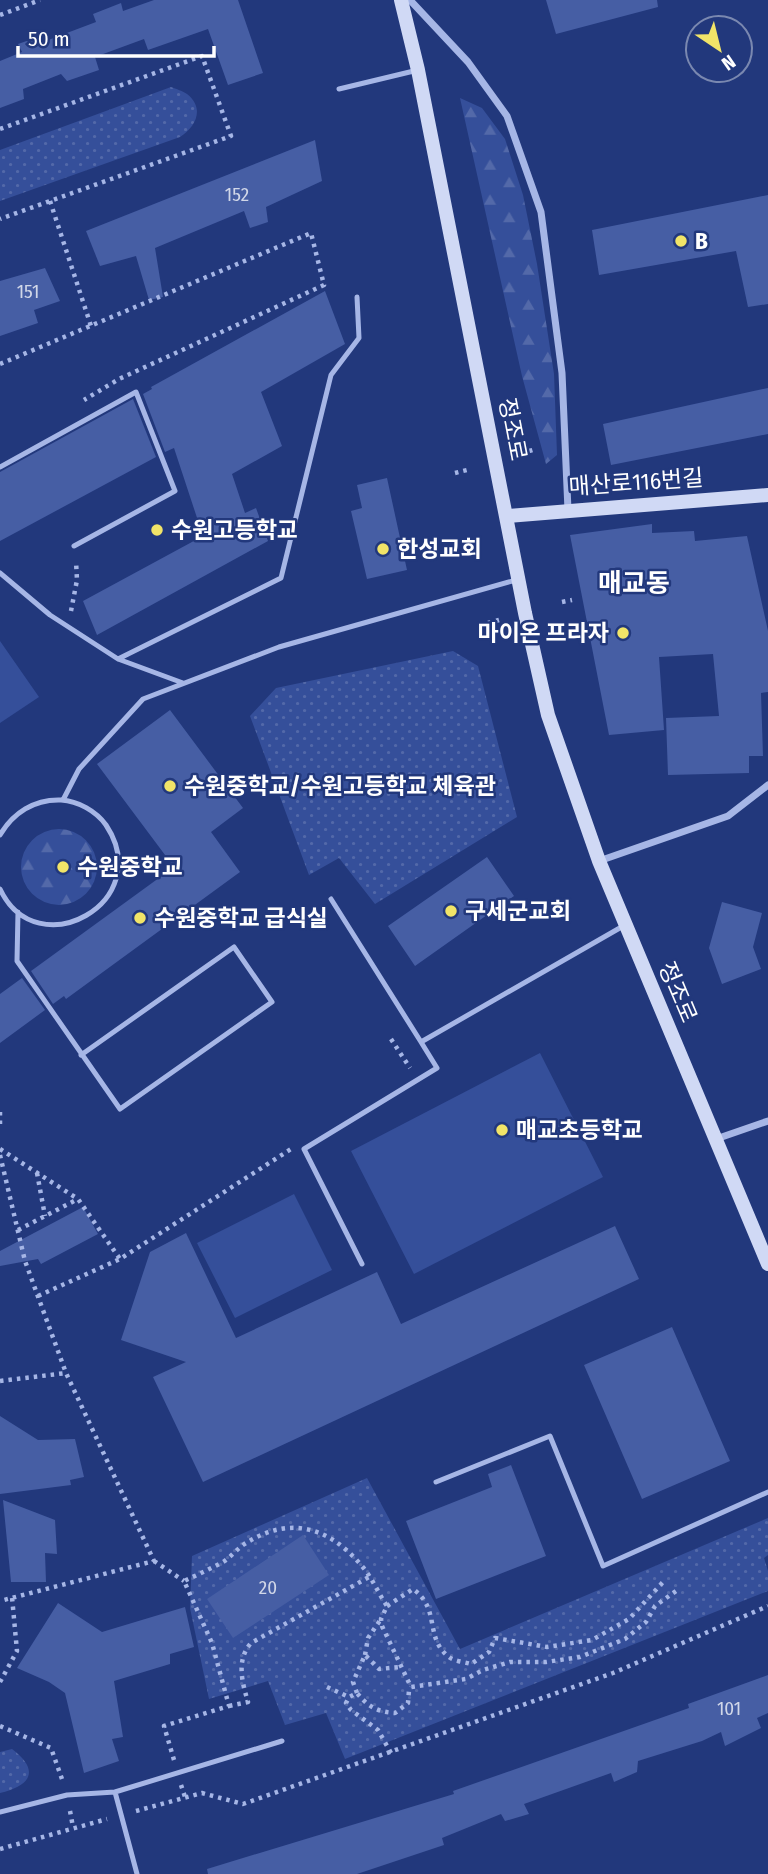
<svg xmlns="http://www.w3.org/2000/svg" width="768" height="1874" viewBox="0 0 768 1874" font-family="'Fira Sans Condensed','Noto Sans KR',sans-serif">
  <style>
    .grass { fill: url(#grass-dots) }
    .forest { fill: url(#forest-firs) }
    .pitch { fill: #354f9a }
    .building { fill: #465ea4 }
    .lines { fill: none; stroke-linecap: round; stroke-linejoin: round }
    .path { stroke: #a6b6e6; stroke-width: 4.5; stroke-dasharray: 3.5 5; stroke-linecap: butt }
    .lane { stroke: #a6b6e6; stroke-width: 5 }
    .street { stroke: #a6b6e6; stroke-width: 7 }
    .secondary { stroke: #d0d9f5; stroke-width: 14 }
    .poi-dot { fill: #f1e468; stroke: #22387c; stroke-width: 2.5 }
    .labels { text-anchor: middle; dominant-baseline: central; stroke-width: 5; stroke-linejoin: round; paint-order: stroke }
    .number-label { font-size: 19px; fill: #d1d7e8 }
    .poi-label { font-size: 23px; font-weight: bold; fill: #fff; stroke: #22387c; text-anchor: start }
    .street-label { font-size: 23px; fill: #fff; stroke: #22387c }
    .quarter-label { font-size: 26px; font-weight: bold; fill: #fff; stroke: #22387c }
  </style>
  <defs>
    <pattern id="grass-dots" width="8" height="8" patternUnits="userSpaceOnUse" patternTransform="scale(1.75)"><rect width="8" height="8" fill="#354f9a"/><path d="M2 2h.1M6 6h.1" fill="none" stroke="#5369a9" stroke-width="1.8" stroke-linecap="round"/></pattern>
    <pattern id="forest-firs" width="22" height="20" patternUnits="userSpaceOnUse" patternTransform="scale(1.75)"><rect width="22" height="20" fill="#354f9a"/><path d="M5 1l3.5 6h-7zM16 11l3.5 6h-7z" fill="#5369a9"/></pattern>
  </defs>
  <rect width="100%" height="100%" fill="#22387c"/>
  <path class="grass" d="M171,87C176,89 183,91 187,94C205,108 196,127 180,137L0,201V150Z
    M453,651L478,666L517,817L375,904L339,858L309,875L250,716L276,688Z
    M367,1478L460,1649L768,1518V1555L764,1558L768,1571V1591L345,1759L326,1713L285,1725L268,1681L209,1699L190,1608L192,1556Z
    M12,1749C41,1771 30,1786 0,1793V1752Z"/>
  <path class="forest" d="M460,98L482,108L505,139L523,195L537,264L554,374L557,455L546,464L522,376Z
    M21 867a38 38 0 1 1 76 0a38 38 0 1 1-76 0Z"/>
  <path class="pitch" d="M0,641L39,697L0,723Z
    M540,1053L603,1177L414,1274L351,1151Z
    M294,1194L332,1270L235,1318L197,1243Z"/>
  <path class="building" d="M154,0H238L263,73L228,85L208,29L148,50L144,39L95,57L99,70L67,81L61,74L23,89L24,99L0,108V61L22,52L18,44L41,36L43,42L96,22L93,14L121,3L123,11Z
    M546,0H657L658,7L556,34Z
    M315,140L322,181L266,207L268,222L250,228L244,211L155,248L163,297L149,300L136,256L100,266L86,231Z
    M768,195V304L748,307L736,251L599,275L592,230Z
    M45,268L60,301L34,310L38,323L0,336V281Z
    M325,291L345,344L261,392L282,446L232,474L245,513L256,508L268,541L97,635L83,601L203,536L174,448L165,452L143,394L152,389L151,387Z
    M768,388V434L611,465L603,424Z
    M133,399L156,457L0,541V472Z
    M387,478L407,570L367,579L351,511L362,508L357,485Z
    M652,524V533L694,531L695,541L747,536L768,631V692L761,693L763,756H749V773L668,775L666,718L719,716L713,654L659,657L664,730L609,735L570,535Z
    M170,710L243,808L211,832L240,872L66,999L64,996L53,1004L31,971L174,867L97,764Z
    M487,857L514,896L415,966L388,926Z
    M722,902L762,913L753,947L761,969L722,984L709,948Z
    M22,978L45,1010L0,1043V994Z
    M83,1207L98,1234L41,1264L38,1259L0,1266V1251Z
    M615,1226L639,1279L203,1482L153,1377L186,1362L121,1340L150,1252L186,1233L236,1338L377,1272L401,1324Z
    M672,1327L730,1461L642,1499L584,1365Z
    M0,1416L38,1440L75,1439L84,1477L70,1480L71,1485L0,1494Z
    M511,1465L546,1556L436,1599L406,1521L492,1487L488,1474Z
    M3,1500L55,1520L57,1554L45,1553L46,1582H11Z
    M303,1535L329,1575L233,1638L207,1599Z
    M58,1603L102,1632L185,1607L194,1647L170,1654V1664L114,1681L123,1737L112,1739L119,1761L84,1773L65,1693L49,1682L17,1668Z
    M768,1675V1713L757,1718L761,1728L725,1746L721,1732L702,1741L638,1761L637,1772L614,1782L611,1773L524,1804L529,1814L505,1821L501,1814L442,1838L444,1845L357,1874H208L207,1869L454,1794L453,1791L689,1708L688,1704Z"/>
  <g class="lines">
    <path class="path" d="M0,15L40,0
      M0,129L202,56L231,136L0,219
      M50,201L91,326
      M0,364L311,233L324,285L119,379L84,400
      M529,451L536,449
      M455,473L471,469
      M562,602L572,600
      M71,611L77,580L76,561
      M488,623L499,620
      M391,1039L410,1068
      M0,1112V1127
      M0,1149L78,1199L120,1259
      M0,1155L25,1261L66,1373
      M37,1173L45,1216
      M18,1230L78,1199
      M38,1296L120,1259L291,1149
      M0,1381L66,1373L154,1561L0,1601
      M154,1561L184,1581
      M387,1606L413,1589C441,1609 424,1638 449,1657C454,1661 464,1662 471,1664L489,1652L495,1638L547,1647L592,1640L629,1619L663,1582
      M365,1655L368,1638L381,1619
      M0,1682L17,1651L12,1597
      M327,1687L349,1697
      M357,1693L353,1682L365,1655L379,1669L401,1667
      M229,1706L248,1702C242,1682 236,1660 251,1643L369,1577
      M0,1726L51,1748L63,1782
      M391,1753L378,1730L351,1710L346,1703L349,1697L357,1693C368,1707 378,1712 395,1713L408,1703L409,1690L411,1687
      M174,1760L164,1726L229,1706L212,1643L184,1581C197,1575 210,1569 223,1562C230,1558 236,1550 243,1545C288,1515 328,1526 361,1565C372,1577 378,1593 387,1606L381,1619L382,1626L411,1687L466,1679L483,1670L510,1662H546L580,1657L625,1639L646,1622L655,1606L676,1591
      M181,1785L185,1797
      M70,1811L73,1827
      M136,1811L202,1793L243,1804L613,1673L768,1606
      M0,1849L107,1819"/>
    <path class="lane" d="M339,89L418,70
      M0,467L136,392L175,491L74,546
      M0,573L50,615L118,659
      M183,683L118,659L281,578L331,375L359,338L357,297
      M63,800L79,769L143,699L279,647L516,580
      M0,835C13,813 34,799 61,800C78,801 96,811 106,825C157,902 37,968 0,889
      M331,899L421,1042L625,925
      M18,912L17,961L120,1109L272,1002L234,947L81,1055
      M362,1264L304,1149L437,1068L421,1042
      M436,1482L550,1436L603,1566L768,1492
      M0,1812L67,1795L115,1792
      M137,1874L115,1792L282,1741"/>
    <path class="street" d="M410,0L468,62L507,116L541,212L562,373L568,510
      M599,861L728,816L768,785
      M716,1139L768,1121"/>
    <path class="secondary" d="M401,0L418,70L525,613L548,715L599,861L768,1264
      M507,516L768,495"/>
  </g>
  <g class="poi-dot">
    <circle cx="681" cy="241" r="7"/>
    <circle cx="157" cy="530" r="7"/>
    <circle cx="383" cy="549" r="7"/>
    <circle cx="623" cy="633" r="7"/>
    <circle cx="170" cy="786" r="7"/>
    <circle cx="63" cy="867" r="7"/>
    <circle cx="451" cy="911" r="7"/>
    <circle cx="140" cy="918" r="7"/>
    <circle cx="502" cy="1130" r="7"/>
  </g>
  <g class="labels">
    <g class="number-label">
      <text x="237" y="194">152</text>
      <text x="28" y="291">151</text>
      <text x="268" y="1587">20</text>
      <text x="729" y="1708">101</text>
    </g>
    <g class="poi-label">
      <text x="695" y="241">B</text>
      <text x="171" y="530">수원고등학교</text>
      <text x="397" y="549">한성교회</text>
      <text x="609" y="633" text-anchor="end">마이온 프라자</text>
      <text x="184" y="786">수원중학교/수원고등학교 체육관</text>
      <text x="77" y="867">수원중학교</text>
      <text x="465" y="911">구세군교회</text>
      <text x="154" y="918">수원중학교 급식실</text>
      <text x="516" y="1130">매교초등학교</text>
    </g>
    <g class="street-label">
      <text transform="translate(513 429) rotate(79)">정조로</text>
      <text transform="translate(636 482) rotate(-4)">매산로116번길</text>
      <text transform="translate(678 992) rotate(67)">정조로</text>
    </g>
    <g class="quarter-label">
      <text x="634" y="583">매교동</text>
    </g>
  </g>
  <g transform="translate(719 49) rotate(145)"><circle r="33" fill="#22387c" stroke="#7a88b0" stroke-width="2"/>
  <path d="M0-5L12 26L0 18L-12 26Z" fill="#f1e468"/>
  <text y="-10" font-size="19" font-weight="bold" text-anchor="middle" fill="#ffffff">N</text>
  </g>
  <path d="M18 46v10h196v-10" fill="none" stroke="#ffffff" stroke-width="3.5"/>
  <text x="28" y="46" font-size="21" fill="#ffffff" stroke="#22387c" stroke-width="5" paint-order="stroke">50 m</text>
</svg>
